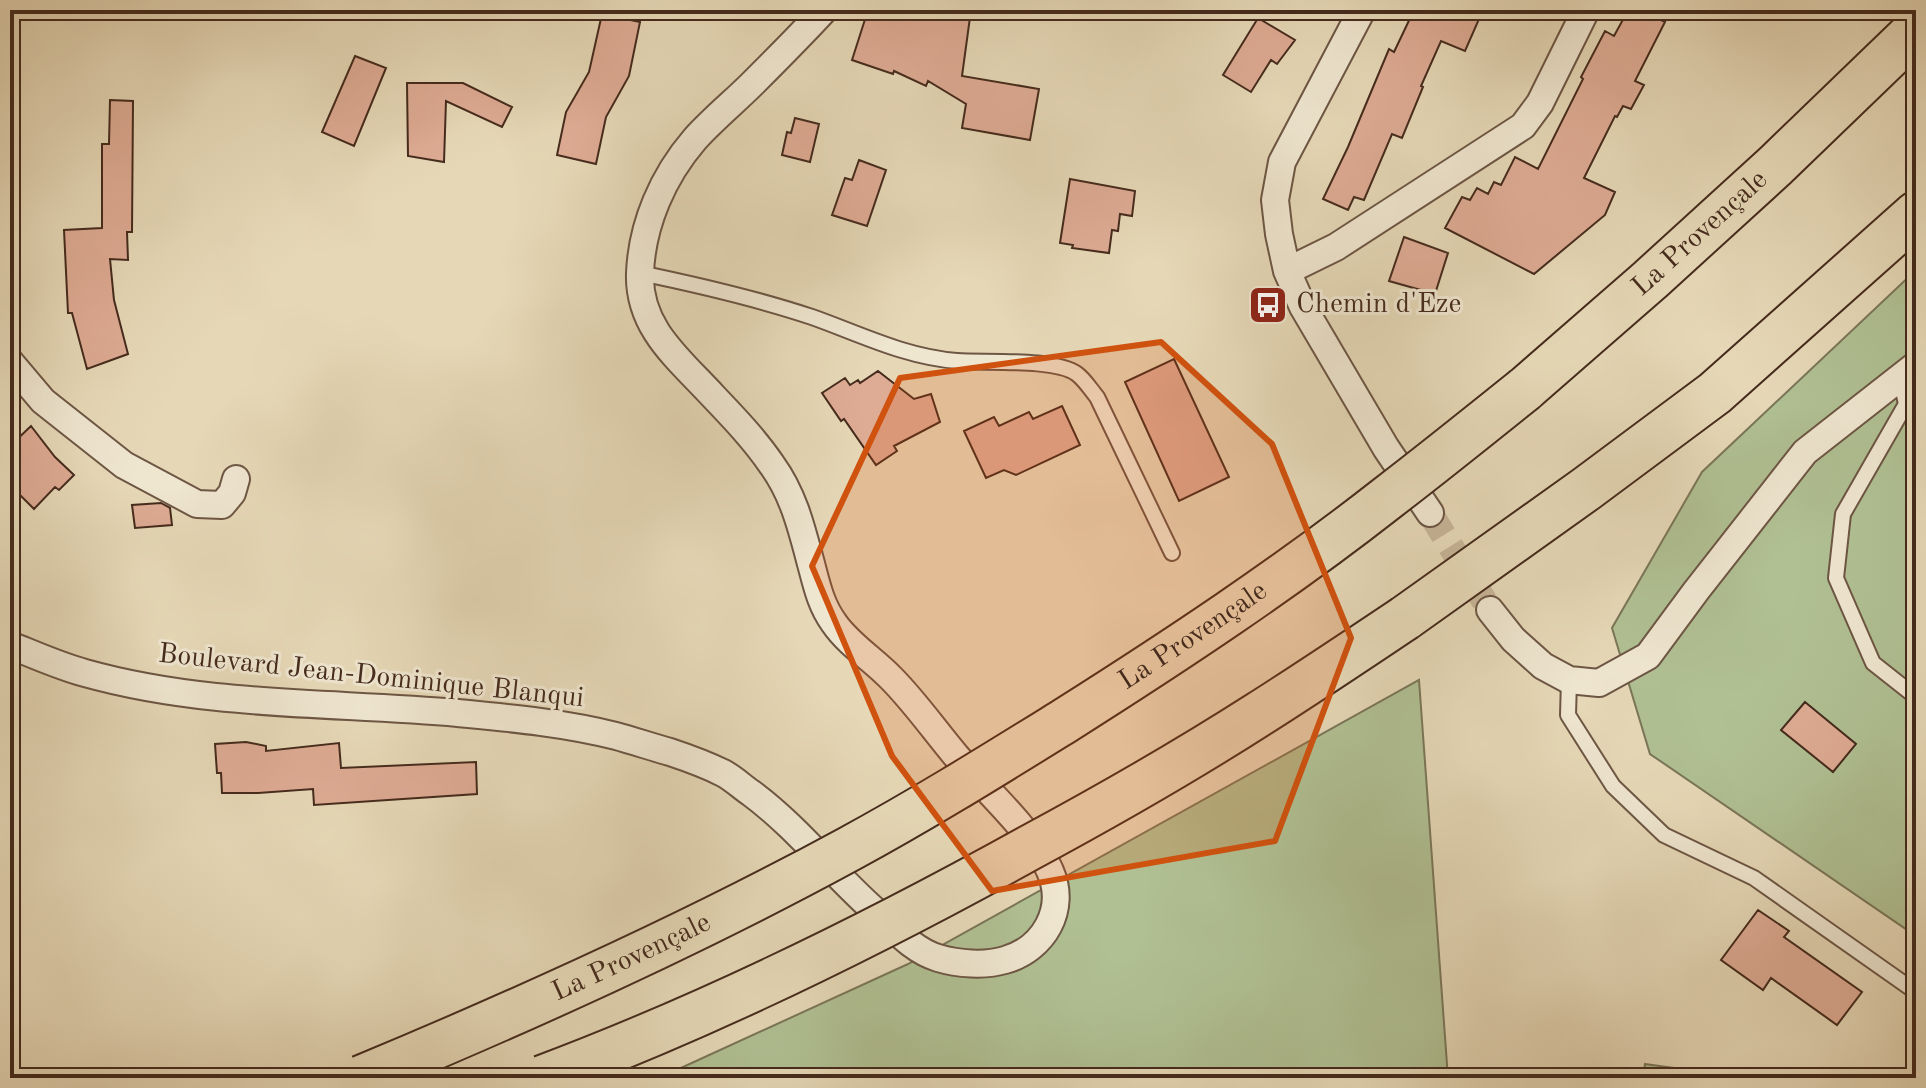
<svg xmlns="http://www.w3.org/2000/svg" width="1926" height="1088" viewBox="0 0 1926 1088" font-family="'Old Standard TT',serif">
  <style>
    .green { fill: #b0c093; stroke: #7a7658; stroke-width: 2 }
    .building { fill: #deab94; stroke: #452b1d; stroke-width: 2 }
    .lines { fill: none; stroke-linecap: round; stroke-linejoin: round }
    .minor-tunnel { stroke: #c6b598; stroke-width: 26; stroke-dasharray: 26 13; stroke-linecap: butt }
    .service-casing { stroke: #6d5644; stroke-width: 18 }
    .minor-casing { stroke: #6d5644; stroke-width: 30 }
    .motorway-casing { stroke: #452b1d; stroke-width: 48 }
    .service { stroke: #efe6d0; stroke-width: 14 }
    .minor { stroke: #efe6d0; stroke-width: 26 }
    .motorway { stroke: #e6d8b7; stroke-width: 44 }
    .motorway-bridge-casing { stroke: #452b1d; stroke-width: 48; stroke-linecap: butt }
    .motorway-bridge { stroke: #e6d8b7; stroke-width: 44 }
    .marked { fill: #d0520f; fill-opacity: 0.2; stroke: #d0520f; stroke-width: 6; stroke-linejoin: round }
    .labels { text-anchor: middle; dominant-baseline: central; stroke-width: 6; stroke-linejoin: round; paint-order: stroke }
    .street-label { font-size: 28px; fill: #452b1d; stroke: #efe6d0 }
    .poi-label { font-size: 28px; fill: #452b1d; stroke: #efe6d0; text-anchor: start }
  </style>
  <rect width="100%" height="100%" fill="#e6d8b7"/>
  <filter id="stains"><feTurbulence type="fractalNoise" baseFrequency=".0025" numOctaves="4"/><feColorMatrix values="0 0 0 0 .2 0 0 0 0 .09 0 0 0 0 .02 0 0 0 .5 -.17"/></filter>
  <radialGradient id="worn" r=".72"><stop offset=".6" stop-color="#630" stop-opacity="0"/><stop offset="1" stop-color="#630" stop-opacity=".3"/></radialGradient>
  <path class="green" d="M1916,270V936L1650,754L1612,628L1702,472Z
    M1419,680L1448,1078H659L908,964Z
    M1645,1064L1747,1078H1643Z"/>
  <path class="building" d="M868,10H971L962,76L1039,89L1030,140L962,128L966,104L928,81L926,86L894,71L893,74L852,60Z
    M1414,10H1483L1465,51L1441,41L1421,86L1423,87L1402,138L1392,134L1364,200L1354,197L1348,210L1323,199L1348,147L1389,49L1394,52Z
    M1642,10L1665,22L1635,81L1644,85L1631,109L1623,106L1617,117L1615,116L1584,178L1615,192L1605,215L1534,274L1445,228L1462,197L1470,200L1477,188L1488,194L1494,182L1501,185L1515,157L1538,169L1583,79L1581,77L1605,31L1614,36L1626,14L1637,20Z
    M602,14L640,22L629,76L606,117L596,164L557,155L566,112L589,72Z
    M1258,18L1295,40L1277,64L1271,60L1251,92L1223,75Z
    M355,56L386,68L354,146L322,132Z
    M407,83H463L512,107L502,127L446,101L444,162L408,156Z
    M110,100L133,101L132,232H127L128,260L110,259L114,300L128,354L87,369L72,313H68L64,230L102,228V144H109Z
    M795,118L819,124L810,162L782,155L787,132L791,133Z
    M859,160L886,170L867,226L832,215L845,178L852,180Z
    M1070,179L1135,191L1132,216L1120,214L1118,231L1112,230L1109,253L1072,248L1073,245L1060,243Z
    M1404,237L1448,253L1435,294L1389,281Z
    M1174,359L1229,477L1179,501L1125,382Z
    M878,371L914,399L931,394L940,422L894,446L897,451L876,465L844,419L841,421L822,393L845,378L850,385L858,380L860,383Z
    M1062,406L1080,445L1016,475L1004,470L986,478L964,431L994,417L999,426L1029,412L1033,419Z
    M31,426L55,457L74,475L59,490L55,487L34,509L10,485V446Z
    M161,503L170,508L172,525L135,528L132,505Z
    M1805,702L1856,744L1833,772L1781,730Z
    M246,742L266,746V751L339,743L341,768L476,762L477,794L314,805L313,789L258,793H222L221,773H217L215,744Z
    M1758,910L1789,931L1784,937L1862,992L1837,1025L1771,978L1763,990L1721,960Z"/>
  <g class="lines">
    <path class="minor-tunnel" d="M1430,513L1490,610"/>
    <defs>
      <path id="service" d="M640,273C698,285 755,298 812,317C860,334 905,357 957,361C985,363 1056,358 1077,374C1085,380 1091,390 1097,397L1172,553
        M1900,377L1906,404L1843,514L1836,578L1873,663L1916,697
        M1569,680L1568,715L1613,786L1664,835L1754,878L1916,992"/>
      <path id="minor" d="M1362,10L1282,162L1275,200L1279,234L1287,271L1303,307L1386,448L1430,513
        M1287,271L1336,247L1523,126L1540,103L1586,10
        M10,362L43,401L124,465L197,504L222,505L232,493L236,479
        M1490,610L1513,639L1543,666L1569,680L1599,683L1648,656L1696,591L1805,452L1916,365
        M10,645C35,655 59,666 85,673C206,707 333,702 458,713C510,718 565,723 616,736C634,741 652,747 670,752C688,758 707,765 723,773C733,778 742,787 751,793C797,827 832,873 875,911C894,928 912,950 938,958C958,964 985,966 1005,960C1044,949 1067,909 1050,871C1034,833 985,789 957,757C935,731 915,702 891,678C873,659 849,645 834,623C820,604 816,582 810,560C801,526 793,494 772,465C755,440 734,418 713,396C679,359 638,328 640,273C642,224 663,176 695,139C713,119 734,102 753,83C777,59 801,35 824,10"/>
      <g id="motorway">
        <path id="s1" d="M1525,389L1650,280L1775,166L1916,30"/>
        <path d="M1405,618L1586,489L1715,393L1916,214"/>
      </g>
    </defs>
    <use href="#service" class="service-casing"/>
    <use href="#minor" class="minor-casing"/>
    <use href="#motorway" class="motorway-casing"/>
    <use href="#service" class="service"/>
    <use href="#minor" class="minor"/>
    <use href="#motorway" class="motorway"/>
    <defs>
      <g id="motorway-bridge">
        <path id="s2" d="M361,1078C527,1009 691,935 849,849C923,809 995,764 1066,720C1175,651 1284,579 1386,499C1433,463 1479,426 1525,389"/>
        <path d="M542,1078C710,1015 872,935 1029,848C1107,806 1184,762 1259,714C1308,683 1357,650 1405,618"/>
      </g>
    </defs>
    <use href="#motorway-bridge" class="motorway-bridge-casing"/>
    <use href="#motorway-bridge" class="motorway-bridge"/>
  </g>
  <path class="marked" d="M1161,342L1272,444L1351,638L1275,841L992,891L892,756L812,566L900,378Z"/>
  <defs>
    <symbol id="bus-square" viewBox="-11 -11 22 22"><rect x="-9" y="-9" width="18" height="18" rx="4" fill="#8f2418" stroke="#efe6d0"/><path d="M-5-6H5V4H4V6H2V4H-2V6H-4V4H-5ZM-3.5-4V0h7V-4ZM-3.5 1.2v1.5H-2V1.2ZM2 1.2v1.5H3.5V1.2Z" fill="#fff"/></symbol>
  </defs>
  <g fill-rule="evenodd">
    <use href="#bus-square" x="1246" y="283" width="44" height="44"/>
  </g>
  <g class="labels">
    <g class="street-label">
      <text stroke="none"><textPath href="#s1" startOffset="234">La Provençale</textPath></text>
      <text stroke="none"><textPath href="#s2" startOffset="944">La Provençale</textPath></text>
      <text transform="translate(371 677) rotate(6)">Boulevard Jean-Dominique Blanqui</text>
      <text stroke="none"><textPath href="#s2" startOffset="296">La Provençale</textPath></text>
    </g>
    <g class="poi-label">
      <text x="1296" y="305">Chemin d'Eze</text>
    </g>
  </g>
  <rect width="1926" height="1088" fill="none" stroke="#e6d8b7" stroke-width="40"/>
  <rect x="12" y="12" width="1902" height="1064" fill="none" stroke="#452b1d" stroke-width="4"/>
  <rect x="20" y="20" width="1886" height="1048" fill="none" stroke="#452b1d" stroke-width="2"/>
  <rect width="100%" height="100%" filter="url(#stains)"/>
  <rect width="100%" height="100%" fill="url(#worn)"/>
</svg>
